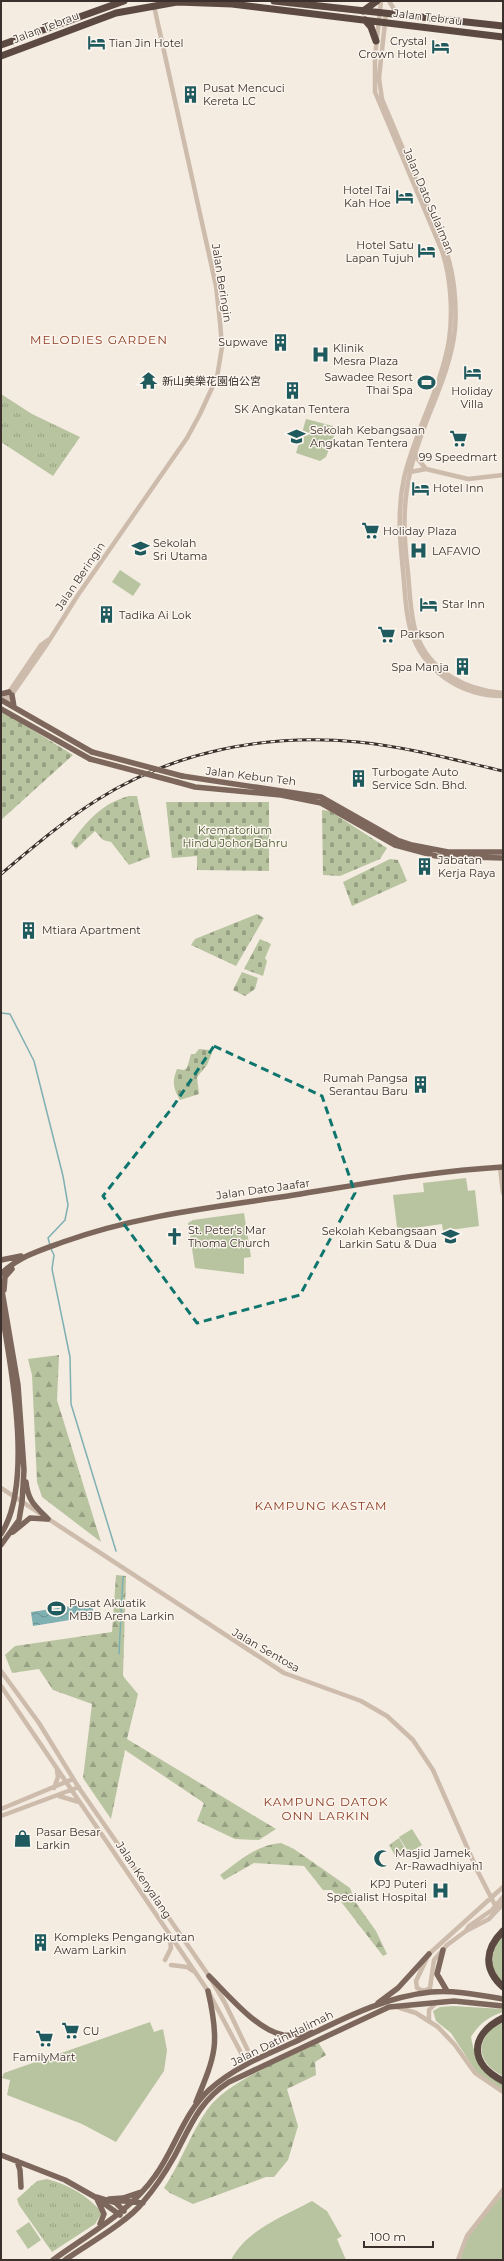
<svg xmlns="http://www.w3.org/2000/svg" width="504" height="2261" viewBox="0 0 504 2261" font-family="Montserrat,'Noto Sans SC',sans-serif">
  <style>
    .grass { fill: #b8c4a0 }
    .forest { fill: url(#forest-firs) }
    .cemetery { fill: url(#cemetery-stones) }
    .park { fill: url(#park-tufts) }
    .water { fill: url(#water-waves) }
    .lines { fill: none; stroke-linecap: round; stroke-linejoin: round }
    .stream { stroke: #7fb0b2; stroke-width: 1.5 }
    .minor { stroke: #cdbbac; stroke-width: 4.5 }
    .major { stroke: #7d675c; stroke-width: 5.5 }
    .highway { stroke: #5c4a42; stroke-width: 7 }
    .rail-casing { stroke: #3b302b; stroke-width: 3 }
    .rail { stroke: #fbf5ee; stroke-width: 1.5; stroke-dasharray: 4.5; stroke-linecap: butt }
    .major-bridge { stroke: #7d675c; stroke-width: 5.5 }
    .marked { fill: none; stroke: #0f766e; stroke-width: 3; stroke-dasharray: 8 5; stroke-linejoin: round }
    .labels { text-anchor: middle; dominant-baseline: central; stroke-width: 3; stroke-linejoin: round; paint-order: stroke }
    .street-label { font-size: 11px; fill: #3b302b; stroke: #fbf5ee }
    .poi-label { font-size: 11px; fill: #3b302b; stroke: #fbf5ee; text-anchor: start }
    .park-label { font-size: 11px; fill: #4a5a2e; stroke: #fbf5ee }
    .neighbourhood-label { font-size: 12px; letter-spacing: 1px; fill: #8c3b22; stroke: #fbf5ee }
  </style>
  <defs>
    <pattern id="forest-firs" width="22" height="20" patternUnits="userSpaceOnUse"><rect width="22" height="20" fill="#b8c4a0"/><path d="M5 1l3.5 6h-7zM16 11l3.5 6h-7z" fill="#97a083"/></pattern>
    <pattern id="cemetery-stones" width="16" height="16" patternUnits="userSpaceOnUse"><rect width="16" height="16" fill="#b8c4a0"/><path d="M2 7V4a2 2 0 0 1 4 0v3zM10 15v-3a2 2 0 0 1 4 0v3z" fill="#97a083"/></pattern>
    <pattern id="park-tufts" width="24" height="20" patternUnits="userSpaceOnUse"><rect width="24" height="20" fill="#b8c4a0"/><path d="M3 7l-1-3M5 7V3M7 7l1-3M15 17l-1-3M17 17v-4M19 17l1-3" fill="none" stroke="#97a083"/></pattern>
    <pattern id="water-waves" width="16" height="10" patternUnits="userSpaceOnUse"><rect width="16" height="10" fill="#7fb0b2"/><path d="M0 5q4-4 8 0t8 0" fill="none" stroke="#699091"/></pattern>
  </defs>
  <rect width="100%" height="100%" fill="#f4ebe1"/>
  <path class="grass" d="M306,419L333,426L336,431L326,457L320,461L296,453Z
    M120,570L141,584L133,596L112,582Z
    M466,1178L468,1191L475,1190L479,1226L443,1231L442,1224L414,1228L415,1233L398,1235L393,1195L424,1192L423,1183Z
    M244,1213L251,1257L244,1258V1274L195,1268L188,1223L193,1220Z
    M412,1829L422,1845L409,1853L399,1837Z
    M503,1932V1982C484,1968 494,1948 503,1932Z
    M453,2006L503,2009V2012C488,2017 479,2024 471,2037C475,2061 483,2070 503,2083V2091L477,2073L451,2033L436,2021L433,2011L440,2007Z
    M503,2020V2076C473,2061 476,2036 503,2020Z
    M150,2022L154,2032L163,2029L167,2050L164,2071L116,2142L82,2124L7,2095L10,2080L2,2078L4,2073Z
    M503,2194V2260H461C464,2232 486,2214 503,2194Z
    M312,2201L327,2211L340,2234L342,2236L337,2239L346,2260H231C247,2229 283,2217 312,2201Z
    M29,2222L41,2240L28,2249L16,2231Z"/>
  <path class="forest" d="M59,1355L57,1400L101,1542L42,1497L37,1482L32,1375L28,1359Z
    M116,1575L126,1576L123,1676L138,1694L127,1739L276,1829L259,1840L235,1839L197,1821L204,1803L125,1750L111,1819L83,1778L92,1704L53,1690L39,1669L12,1673L5,1655L15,1646L112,1632Z
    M281,1843L294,1849L350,1888L356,1903L376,1931L387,1954L383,1956L332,1890H323L304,1866L254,1863L224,1880L220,1875C239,1861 256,1845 281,1843Z
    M318,2042L326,2055L315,2062L316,2075L287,2089L298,2126L288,2160L274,2177H266L193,2204L170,2193L164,2188C180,2164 191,2133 207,2110C226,2082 287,2058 318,2042Z"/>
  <path class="cemetery" d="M1,710L73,755L1,820Z
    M129,796H137L150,857L129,865L111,842L103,840L95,831L76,849L71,843C86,822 102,803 129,796Z
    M166,802H269V871L197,870V856L172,858Z
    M322,810L330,811L387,848L380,859L340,876L323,875Z
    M390,859L398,860L407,881L352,906L343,882Z
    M257,914L264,918L236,966L191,945L195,939Z
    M260,939L271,944L265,958L267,961L263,976L244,969Z
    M242,972L258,978L255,989L245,996L233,990Z
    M199,1049L209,1050L212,1053L207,1065L197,1077L199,1094L180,1100C173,1088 172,1082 177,1069L184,1070L187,1068L191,1054H195Z"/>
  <path class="park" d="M1,394L32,414L80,437L53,476L1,442Z
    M399,1838L407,1852L397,1859L389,1845Z
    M47,2179C67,2184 89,2196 102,2213L95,2224L52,2252L19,2205L17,2199L37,2181Z"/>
  <path class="water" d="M92,1603L94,1616L33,1626L31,1612Z"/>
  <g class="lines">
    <path class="stream" d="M1,1013L10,1014L34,1061L63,1176L68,1205L65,1220L48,1238L50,1245
      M51,1249L54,1255L52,1269L70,1357L71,1404L116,1551
      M119,1654L123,1577"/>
    <path class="minor" d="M381,1L375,57V92L442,251C451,278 453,313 449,340C441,388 415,431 404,478C397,510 400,540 403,571C405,590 405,610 410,628C422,671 461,696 503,696
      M389,1L397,14
      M386,13L379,78L382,99L446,251C454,274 457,304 455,329C450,379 420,424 410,473C402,507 404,539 408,573C410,593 410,614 416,633C429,671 465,690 503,693
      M416,455L417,458L426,469
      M410,472L426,469L468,479L503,475
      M3,701L41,645L48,640
      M6,703L45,647L78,595L187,438L200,414L217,377L222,347L220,322L216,286L154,6
      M500,1167L503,1193
      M1,1488L284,1673L361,1701L387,1716L413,1740L433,1770L478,1872L495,1905
      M1,1671L39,1723L79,1788L209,1976L225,2003L253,2061
      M1,1686L208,1991L247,2064
      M54,1788L58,1777L57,1770
      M59,1796L79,1802
      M1,1809L73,1779
      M1,1816L79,1787
      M503,1887L429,1954L416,1981L417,1988L424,1991L430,1988L434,1960L447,1945L466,1931L469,1926L492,1910L503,1897
      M466,1931L489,1919L503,1904
      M165,1960L171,1948L169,1934
      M171,1965L187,1967L193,1971
      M397,2007L416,2013L438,2027L455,2045L475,2073L503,2092
      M429,2020V2010L436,2003
      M458,2260L467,2236L503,2190"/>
    <path class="major" d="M1,694L9,692
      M12,695L14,707
      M1,700L92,752
      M1,709L90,759
      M182,776L321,797L397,840L412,845L448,852H503
      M177,782L195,787L281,795L321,803L395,845L436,856L503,858
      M1,1260L21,1256
      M2,1273C20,1256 41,1250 63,1242C138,1215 216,1207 294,1195C363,1184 433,1171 503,1167
      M1,1285L18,1385L24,1470L22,1502L19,1520L1,1545
      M4,1290L5,1277L12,1269
      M1,1308C11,1366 34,1484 1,1534
      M26,1482C28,1501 35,1506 48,1519
      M13,1532L30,1518L47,1519
      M443,1950L437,1974L447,1991
      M209,1976C228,1995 257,2030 283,2035C293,2036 302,2034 311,2032
      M378,2003L398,1988L429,1954
      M196,2102C216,2054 220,2043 208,1991
      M1,2155L65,2180L95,2197L120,2215
      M17,2161L20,2170L21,2187
      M97,2197L116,2203L124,2211
      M97,2199L104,2214L100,2224
      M109,2199L123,2198L141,2192
      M115,2200L143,2203
      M53,2260C87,2235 130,2212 155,2176C175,2149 183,2114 209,2090C234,2067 268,2054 299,2040C341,2020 383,1997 431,1992C456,1990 479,1995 503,1999
      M65,2260C85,2246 129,2221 143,2202C155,2188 165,2173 174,2157C190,2127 199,2101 229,2082L389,2007L454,2001L503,2006"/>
    <path class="highway" d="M274,1L503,26
      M363,11L377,1
      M365,20L371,27L376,41
      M1,45L124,1
      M1,56L116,13L177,2L232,4L503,37
      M503,1931C485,1949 483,1969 503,1987
      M503,2018C469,2035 469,2064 503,2081"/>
    <defs>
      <path id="rail" d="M1,874C32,848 62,822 97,800C174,751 268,733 358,742C407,747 455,760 503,771"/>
    </defs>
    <use href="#rail" class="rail-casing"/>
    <use href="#rail" class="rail"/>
    <path class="major-bridge" d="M92,752L182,776
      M90,759L177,782"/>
  </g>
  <path class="marked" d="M214,1046L322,1096L355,1193L300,1295L197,1323L103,1196L172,1108Z"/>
  <defs>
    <symbol id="hotel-bare" viewBox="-9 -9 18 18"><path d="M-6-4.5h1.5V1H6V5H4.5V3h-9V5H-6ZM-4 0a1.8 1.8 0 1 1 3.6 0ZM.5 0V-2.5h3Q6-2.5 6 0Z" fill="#1f5a5e" stroke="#fbf5ee" stroke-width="2.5" paint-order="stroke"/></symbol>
    <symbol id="building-bare" viewBox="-9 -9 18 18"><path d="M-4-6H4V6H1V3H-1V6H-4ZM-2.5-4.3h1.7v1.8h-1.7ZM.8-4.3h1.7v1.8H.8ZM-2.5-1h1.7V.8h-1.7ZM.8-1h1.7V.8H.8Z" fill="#1f5a5e" stroke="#fbf5ee" stroke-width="2.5" paint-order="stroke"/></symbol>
    <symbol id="hospital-bare" viewBox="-9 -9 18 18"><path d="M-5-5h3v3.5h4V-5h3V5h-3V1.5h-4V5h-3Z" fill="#1f5a5e" stroke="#fbf5ee" stroke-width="2.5" paint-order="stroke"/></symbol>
    <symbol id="temple-bare" viewBox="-9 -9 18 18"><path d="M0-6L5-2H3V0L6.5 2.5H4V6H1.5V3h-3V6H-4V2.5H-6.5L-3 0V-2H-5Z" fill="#1f5a5e" stroke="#fbf5ee" stroke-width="2.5" paint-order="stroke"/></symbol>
    <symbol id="stadium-bare" viewBox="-9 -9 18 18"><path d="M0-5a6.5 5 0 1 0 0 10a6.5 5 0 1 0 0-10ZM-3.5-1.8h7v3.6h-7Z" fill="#1f5a5e" stroke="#fbf5ee" stroke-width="2.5" paint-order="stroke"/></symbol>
    <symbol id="school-bare" viewBox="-9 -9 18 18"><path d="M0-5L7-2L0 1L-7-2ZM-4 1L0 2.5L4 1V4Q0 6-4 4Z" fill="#1f5a5e" stroke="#fbf5ee" stroke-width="2.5" paint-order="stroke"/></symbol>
    <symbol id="supermarket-bare" viewBox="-9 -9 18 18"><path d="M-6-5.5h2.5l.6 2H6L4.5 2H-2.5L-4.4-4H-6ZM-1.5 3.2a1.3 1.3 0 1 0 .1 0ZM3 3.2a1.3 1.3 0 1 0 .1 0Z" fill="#1f5a5e" stroke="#fbf5ee" stroke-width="2.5" paint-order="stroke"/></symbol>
    <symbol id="church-bare" viewBox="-9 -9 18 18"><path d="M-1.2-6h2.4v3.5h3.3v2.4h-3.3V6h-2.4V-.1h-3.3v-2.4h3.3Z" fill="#1f5a5e" stroke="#fbf5ee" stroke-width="2.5" paint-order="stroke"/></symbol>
    <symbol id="shop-bare" viewBox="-9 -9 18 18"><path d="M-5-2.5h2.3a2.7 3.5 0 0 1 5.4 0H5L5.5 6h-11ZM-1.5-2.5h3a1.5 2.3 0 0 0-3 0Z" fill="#1f5a5e" stroke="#fbf5ee" stroke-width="2.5" paint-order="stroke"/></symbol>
    <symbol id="mosque-bare" viewBox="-9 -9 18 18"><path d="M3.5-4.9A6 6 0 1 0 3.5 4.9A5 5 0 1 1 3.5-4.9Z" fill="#1f5a5e" stroke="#fbf5ee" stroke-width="2.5" paint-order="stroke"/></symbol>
  </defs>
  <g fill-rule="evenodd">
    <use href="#hotel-bare" x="84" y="30" width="25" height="25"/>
    <use href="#hotel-bare" x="428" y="34" width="25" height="25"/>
    <use href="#building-bare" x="178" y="82" width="25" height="25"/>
    <use href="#hotel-bare" x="392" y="184" width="25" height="25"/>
    <use href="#hotel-bare" x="414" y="238" width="25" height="25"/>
    <use href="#building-bare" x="268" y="330" width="25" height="25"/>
    <use href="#hospital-bare" x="308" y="342" width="25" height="25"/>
    <use href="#hotel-bare" x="460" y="360" width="25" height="25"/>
    <use href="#temple-bare" x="136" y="368" width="25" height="25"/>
    <use href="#stadium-bare" x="414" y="370" width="25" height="25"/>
    <use href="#building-bare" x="280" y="378" width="25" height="25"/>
    <use href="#school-bare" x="284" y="424" width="25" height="25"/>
    <use href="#supermarket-bare" x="446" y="426" width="25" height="25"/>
    <use href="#hotel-bare" x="408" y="476" width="25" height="25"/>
    <use href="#supermarket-bare" x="358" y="518" width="25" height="25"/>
    <use href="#school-bare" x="128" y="536" width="25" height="25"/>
    <use href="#hospital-bare" x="406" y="538" width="25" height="25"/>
    <use href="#hotel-bare" x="416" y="592" width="25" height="25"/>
    <use href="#building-bare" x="94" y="602" width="25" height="25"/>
    <use href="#supermarket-bare" x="374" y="622" width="25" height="25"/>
    <use href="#building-bare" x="450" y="654" width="25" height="25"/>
    <use href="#building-bare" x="346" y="766" width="25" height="25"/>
    <use href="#building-bare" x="412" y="854" width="25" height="25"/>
    <use href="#building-bare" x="16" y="918" width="25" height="25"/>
    <use href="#building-bare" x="408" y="1072" width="25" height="25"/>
    <use href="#church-bare" x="162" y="1224" width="25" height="25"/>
    <use href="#school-bare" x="438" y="1224" width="25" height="25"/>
    <use href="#stadium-bare" x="44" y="1596" width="25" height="25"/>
    <use href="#shop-bare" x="10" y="1826" width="25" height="25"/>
    <use href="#mosque-bare" x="370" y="1846" width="25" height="25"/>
    <use href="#hospital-bare" x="428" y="1878" width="25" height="25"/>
    <use href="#building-bare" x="28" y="1930" width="25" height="25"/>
    <use href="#supermarket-bare" x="58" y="2018" width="25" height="25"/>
    <use href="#supermarket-bare" x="32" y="2026" width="25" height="25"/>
  </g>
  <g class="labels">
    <g class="street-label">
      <text transform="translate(428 17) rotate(7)">Jalan Tebrau</text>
      <text transform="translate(46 27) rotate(-21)">Jalan Tebrau</text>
      <text transform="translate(429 201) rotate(67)">Jalan Dato Sulaiman</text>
      <text transform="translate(222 283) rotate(81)">Jalan Beringin</text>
      <text transform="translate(80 576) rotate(-56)">Jalan Beringin</text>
      <text transform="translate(251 776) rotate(7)">Jalan Kebun Teh</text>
      <text transform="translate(263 1189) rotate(-8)">Jalan Dato Jaafar</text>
      <text transform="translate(266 1650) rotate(30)">Jalan Sentosa</text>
      <text transform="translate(144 1880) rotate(56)">Jalan Kenyalang</text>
      <text transform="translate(282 2038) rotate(-26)">Jalan Datin Halimah</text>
    </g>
    <g class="poi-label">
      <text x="427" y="41" text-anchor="end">Crystal<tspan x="427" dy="13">Crown Hotel</tspan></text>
      <text x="109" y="43">Tian Jin Hotel</text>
      <text x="203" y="88">Pusat Mencuci<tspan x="203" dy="13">Kereta LC</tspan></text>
      <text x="391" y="190" text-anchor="end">Hotel Tai<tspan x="391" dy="13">Kah Hoe</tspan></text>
      <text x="414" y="245" text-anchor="end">Hotel Satu<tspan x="414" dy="13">Lapan Tujuh</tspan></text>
      <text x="268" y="342" text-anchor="end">Supwave</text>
      <text x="333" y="348">Klinik<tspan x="333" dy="13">Mesra Plaza</tspan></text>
      <text x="413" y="377" text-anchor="end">Sawadee Resort<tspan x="413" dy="13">Thai Spa</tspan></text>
      <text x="162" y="381">新山美樂花園伯公宮</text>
      <text x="472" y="391" text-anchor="middle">Holiday<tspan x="472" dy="13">Villa</tspan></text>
      <text x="292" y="409" text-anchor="middle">SK Angkatan Tentera</text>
      <text x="310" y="430">Sekolah Kebangsaan<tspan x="310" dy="13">Angkatan Tentera</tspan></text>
      <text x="458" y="457" text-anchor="middle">99 Speedmart</text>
      <text x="433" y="488">Hotel Inn</text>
      <text x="383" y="531">Holiday Plaza</text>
      <text x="153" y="543">Sekolah<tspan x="153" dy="13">Sri Utama</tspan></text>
      <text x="432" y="551">LAFAVIO</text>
      <text x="442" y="604">Star Inn</text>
      <text x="119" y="615">Tadika Ai Lok</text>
      <text x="400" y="634">Parkson</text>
      <text x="449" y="667" text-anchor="end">Spa Manja</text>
      <text x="372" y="772">Turbogate Auto<tspan x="372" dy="13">Service Sdn. Bhd.</tspan></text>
      <text x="438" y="860">Jabatan<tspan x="438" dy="13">Kerja Raya</tspan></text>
      <text x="42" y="930">Mtiara Apartment</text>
      <text x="408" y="1078" text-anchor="end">Rumah Pangsa<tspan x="408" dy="13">Serantau Baru</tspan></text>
      <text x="188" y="1230">St. Peter's Mar<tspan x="188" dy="13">Thoma Church</tspan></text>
      <text x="437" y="1231" text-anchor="end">Sekolah Kebangsaan<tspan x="437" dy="13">Larkin Satu &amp; Dua</tspan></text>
      <text x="69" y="1603">Pusat Akuatik<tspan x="69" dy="13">MBJB Arena Larkin</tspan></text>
      <text x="36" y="1832">Pasar Besar<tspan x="36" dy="13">Larkin</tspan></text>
      <text x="395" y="1853">Masjid Jamek<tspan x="395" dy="13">Ar-Rawadhiyah1</tspan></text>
      <text x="427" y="1884" text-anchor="end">KPJ Puteri<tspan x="427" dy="13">Specialist Hospital</tspan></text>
      <text x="54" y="1937">Kompleks Pengangkutan<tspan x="54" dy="13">Awam Larkin</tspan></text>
      <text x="83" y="2031">CU</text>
      <text x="44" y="2057" text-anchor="middle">FamilyMart</text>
    </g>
    <g class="park-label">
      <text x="235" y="830">Krematorium<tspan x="235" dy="13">Hindu Johor Bahru</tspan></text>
    </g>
    <g class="neighbourhood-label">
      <text x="99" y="339">MELODIES GARDEN</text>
      <text x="321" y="1505">KAMPUNG KASTAM</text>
      <text x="326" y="1801">KAMPUNG DATOK<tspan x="326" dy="14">ONN LARKIN</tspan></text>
    </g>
  </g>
  <rect width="504" height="2261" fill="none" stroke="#3b302b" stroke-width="4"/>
  <path d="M364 2241v6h69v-6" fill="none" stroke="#3b302b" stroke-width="2"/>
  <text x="370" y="2241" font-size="12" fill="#3b302b" stroke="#fbf5ee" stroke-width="3" paint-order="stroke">100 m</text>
</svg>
